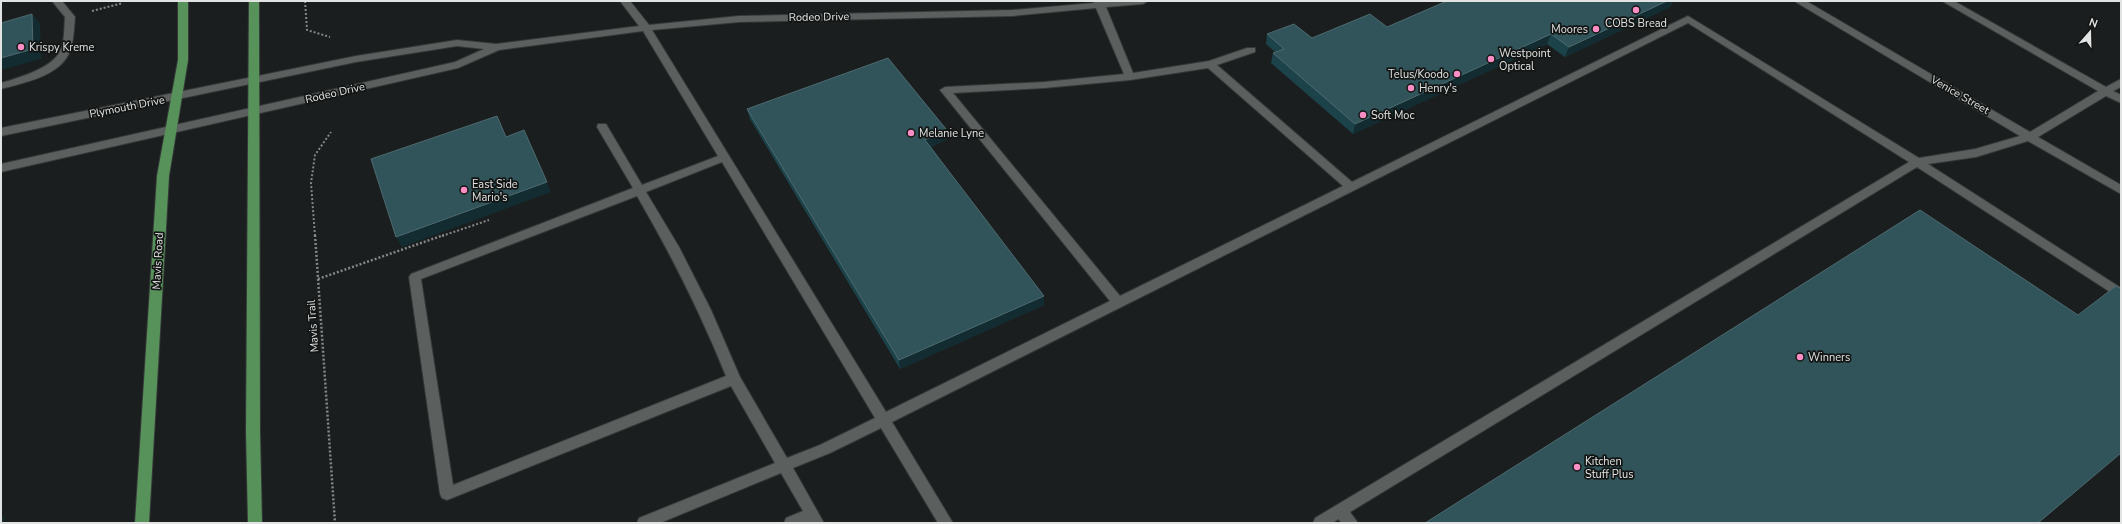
<svg xmlns="http://www.w3.org/2000/svg" width="2122" height="524" viewBox="0 0 2122 524" font-family="'Nunito Sans',sans-serif">
  <style>
    .lines { fill: none; stroke-linecap: round; stroke-linejoin: round }
    .minor-casing { stroke: #363838; stroke-width: 2 }
    .major-casing { stroke: #363838; stroke-width: 2 }
    .path-far1 { stroke: #858787; stroke-width: 2; stroke-dasharray: 2 2; stroke-linecap: butt }
    .path { stroke: #858787; stroke-width: 2.5; stroke-dasharray: 2 2; stroke-linecap: butt }
    .minor { fill: #5b5f5e; fill-rule: evenodd }
    .major { fill: #56925a; fill-rule: evenodd }
    .wall { fill: #1c424a }
    .shaded-wall { fill: #132c31 }
    .building { fill: #31545a; stroke: #4d6a70 }
    .poi-dot { fill: #fb8fc5; stroke: #121514; stroke-width: 1.5 }
    .labels { text-anchor: middle; dominant-baseline: central; stroke-width: 3.5; stroke-linejoin: round; paint-order: stroke }
    .street-label { font-size: 11px; fill: #e2e4e3; stroke: #121514 }
    .poi-label { font-size: 11px; fill: #e2e4e3; stroke: #121514; text-anchor: start }
  </style>
  <rect width="100%" height="100%" fill="#1b1e1e"/>
  <g class="lines">
    <defs>
      <path id="minor" d="M52,1H62L75,17C74,28 74,40 70,51C61,76 23,83 1,89V83C18,78 53,68 60,51C65,41 64,28 65,17Z
        M620,1H630L649,25L739,16L1012,10L1094,3L1093,1H1148L1143,4L1106,7L1133,73L1209,61L1247,48H1255V52L1217,65L1352,182L1688,16L1919,158L1975,149L2020,136L1794,1H1806L2030,132L2098,91L1942,1H1954L2106,87L2121,79V87L2113,91L2121,95V103L2106,96L2038,137L2121,185V194L2028,141L1976,157L1928,164L2121,288V299L1917,167L1350,512L1358,523H1342L1338,519L1333,523H1313L1315,518L1909,162L1688,23L892,422L953,523H938L881,428L830,453L793,468L824,523H784L786,518L803,511L781,473L660,523H637L639,518L775,463L731,386L447,500L442,498L440,494L409,277L411,274L633,188L597,127L598,124H606L642,185L718,156L643,31L499,50L458,68L1,172V164L455,62L484,49L457,46L356,62L1,136V128L356,56L457,40L496,44L639,26ZM1096,8L1124,74L1044,82L945,87L940,90L1110,301L886,412L652,30L739,22L1012,16ZM1208,68L1343,186L1120,296L953,93L1044,88L1130,80ZM722,162L875,418L820,445L787,458L740,377L711,310L679,247L646,192ZM637,196C672,256 700,312 726,376L453,485L421,279Z"/>
      <path id="major" d="M178,1H188V60L169,176L149,523H135L157,176L178,60Z
        M249,1H259L260,432L262,523H248L246,432Z"/>
    </defs>
    <use href="#minor" class="minor-casing"/>
    <use href="#major" class="major-casing"/>
    <path class="path-far1" d="M305,1L307,30L330,37
      M92,11L123,3
      M315,236L311,183L315,155L331,132
      M442,236L489,220"/>
    <path class="path" d="M315,235L335,523
      M318,279L444,235"/>
    <use href="#minor" class="minor"/>
    <use href="#major" class="major"/>
  </g>
  <path class="wall" d="M1447,1H1673L1670,7L1565,57L1547,44L1353,134L1271,63L1273,53L1275,52L1266,44L1267,34L1312,38L1387,27Z
    M747,109L947,139L931,147L1044,305L900,369L750,119Z"/>
  <path class="shaded-wall" d="M1667,1H1673L1670,7L1565,57L1569,47Z
    M32,14L40,24L41,59L1,70V58Z
    M1551,34L1547,44L1353,134L1355,124Z
    M946,129L947,139L926,149L925,140Z
    M524,130L551,192L402,247L396,237Z
    M1044,296V305L900,369L899,360Z
    M1,516L4,518L3,523H1Z"/>
  <path class="building" d="M1447,1H1667L1569,47L1551,34L1355,124L1273,53L1284,49L1267,34L1294,24L1312,38L1370,14L1387,27Z
    M32,14L33,49L1,58V23Z
    M888,58L946,129L925,140L1044,296L899,360L747,109Z
    M497,116L506,137L524,130L547,182L396,237L371,159Z
    M1920,210L2078,315L2116,286L2121,289V453L2038,523H1425Z"/>
  <g class="poi-dot">
    <circle cx="1636" cy="10" r="4"/>
    <circle cx="1596" cy="29" r="4"/>
    <circle cx="21" cy="47" r="4"/>
    <circle cx="1491" cy="59" r="4"/>
    <circle cx="1457" cy="74" r="4"/>
    <circle cx="1411" cy="88" r="4"/>
    <circle cx="1363" cy="115" r="4"/>
    <circle cx="911" cy="133" r="4"/>
    <circle cx="464" cy="190" r="4"/>
    <circle cx="1800" cy="357" r="4"/>
    <circle cx="1577" cy="467" r="4"/>
  </g>
  <g class="labels">
    <g class="street-label">
      <text transform="translate(819 17) rotate(-1)">Rodeo Drive</text>
      <text transform="translate(335 93) rotate(-13)">Rodeo Drive</text>
      <text transform="translate(1960 95) rotate(30)">Venice Street</text>
      <text transform="translate(127 107) rotate(-11)">Plymouth Drive</text>
      <text transform="translate(158 261) rotate(-87)">Mavis Road</text>
      <text transform="translate(313 326) rotate(-94)">Mavis Trail</text>
    </g>
    <g class="poi-label">
      <text x="1636" y="23" text-anchor="middle">COBS Bread</text>
      <text x="1588" y="29" text-anchor="end">Moores</text>
      <text x="29" y="47">Krispy Kreme</text>
      <text x="1499" y="53">Westpoint<tspan x="1499" dy="13">Optical</tspan></text>
      <text x="1449" y="74" text-anchor="end">Telus/Koodo</text>
      <text x="1419" y="88">Henry's</text>
      <text x="1371" y="115">Soft Moc</text>
      <text x="919" y="133">Melanie Lyne</text>
      <text x="472" y="184">East Side<tspan x="472" dy="13">Mario's</tspan></text>
      <text x="1808" y="357">Winners</text>
      <text x="1585" y="461">Kitchen<tspan x="1585" dy="13">Stuff Plus</tspan></text>
    </g>
  </g>
  <rect width="2122" height="524" fill="none" stroke="#e2e4e3" stroke-width="4"/>
  <g transform="translate(2090 32) rotate(20)" stroke="#121514" stroke-width="3" paint-order="stroke">
  <path d="M0-3L7 15L0 10L-7 15Z" fill="#e2e4e3"/>
  <text y="-6" font-size="11" font-weight="bold" text-anchor="middle" fill="#e2e4e3">N</text>
  </g>
</svg>
